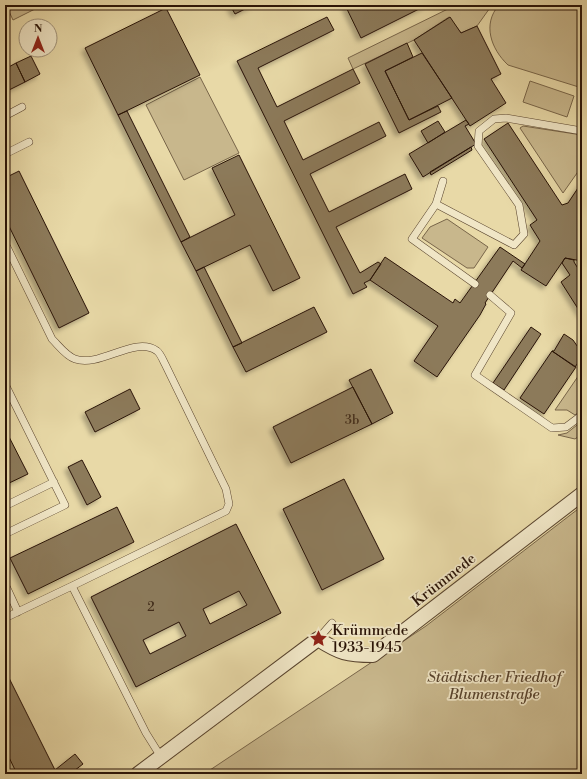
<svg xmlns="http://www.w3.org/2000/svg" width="587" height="779" viewBox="0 0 587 779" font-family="'Libre Bodoni',serif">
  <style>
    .green { fill: #c8b78c; stroke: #786549 }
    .building { fill: #8c7a5a; stroke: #291306; fill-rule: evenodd; filter: url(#shadow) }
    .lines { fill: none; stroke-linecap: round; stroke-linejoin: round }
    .service-casing { stroke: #59442e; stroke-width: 8 }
    .minor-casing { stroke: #59442e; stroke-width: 16 }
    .service { stroke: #f0e6c6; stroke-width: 7 }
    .minor { stroke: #f0e6c6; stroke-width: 14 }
    .labels { text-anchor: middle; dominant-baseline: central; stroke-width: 3.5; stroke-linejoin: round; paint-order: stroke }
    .number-label { font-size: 13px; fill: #422d1b }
    .street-label { font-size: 15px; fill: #291306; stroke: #f0e6c6 }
    .poi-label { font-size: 15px; fill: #291306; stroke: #f0e6c6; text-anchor: start }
    .park-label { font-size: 15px; font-style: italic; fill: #59442e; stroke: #f0e6c6 }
  </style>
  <defs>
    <filter id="shadow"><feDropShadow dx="-3.5" dy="3.5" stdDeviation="2" flood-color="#0004"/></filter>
  </defs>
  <rect width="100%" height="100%" fill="#e8d9a7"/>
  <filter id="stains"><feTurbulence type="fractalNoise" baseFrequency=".005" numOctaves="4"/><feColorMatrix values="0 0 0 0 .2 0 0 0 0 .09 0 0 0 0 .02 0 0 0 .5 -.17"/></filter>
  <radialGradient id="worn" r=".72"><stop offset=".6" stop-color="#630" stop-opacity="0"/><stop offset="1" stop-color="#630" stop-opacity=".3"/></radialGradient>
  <path class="green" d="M6,5H43L13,20Z
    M456,5H492L477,26L461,33L449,17L414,40L353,69L348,58Z
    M499,5H573L582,8V88L508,65C491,49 482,24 499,5Z
    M200,77L239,153L184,180L146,105Z
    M530,81L574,96L567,117L523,102Z
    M523,126L582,135V166L563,193L520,128Z
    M447,219L488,247L474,268H467L422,238L430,227Z
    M581,372L582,410L575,415L567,410H555Z
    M582,421V434L575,439L558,435L567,433Z
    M582,506V774H204L426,626Z"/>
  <path class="building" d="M230,5H253L235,14Z
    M345,5H427L361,38Z
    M166,8L200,75L118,115L85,48Z
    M327,17L334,30L258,68L277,107L353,69L360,83L284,121L303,160L379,122L386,136L310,174L329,212L405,174L412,189L336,227L360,273L378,262L381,264L370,280L364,283L367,287L353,294L237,61Z
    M450,17L461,33L477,26L501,74L491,79L506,103L470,126L414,40Z
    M407,43L413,57L385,71L409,120L438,106L441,112L399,133L365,64Z
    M422,53L452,98L409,120L385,71Z
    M31,56L40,74L25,82L16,63Z
    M16,63L25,82L5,92V69Z
    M127,111L190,237L181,242L118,115Z
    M466,120L469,124L465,126L476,144L423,177L409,154Z
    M438,121L445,132L428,143L421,131Z
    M508,123L562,205L568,203L582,182V261L565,258L546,286L521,270L540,241L530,225L537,220L484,139Z
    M471,147L472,150L431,175L430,172Z
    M239,155L300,278L273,291L250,245L196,271L181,242L235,215L212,168Z
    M19,171L89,313L59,328L5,218V178Z
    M500,247L525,264L522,268L513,261L485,303L486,304L480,315L437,377L414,361L438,326L370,280L385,257L453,303L455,299L460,303Z
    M565,258L574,260V262L579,270L582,268V315L561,282L570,275L562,263Z
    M204,267L242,343L233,347L196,271Z
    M314,307L327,332L246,372L233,347Z
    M531,327L541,334L504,390L493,383Z
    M564,334L573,340L582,353V357L575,367L552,351H554Z
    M552,351L576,367L544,414L520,398Z
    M371,369L393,413L372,424L349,380Z
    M353,387L372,424L291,463L273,427Z
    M130,389L140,409L95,432L85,412Z
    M5,429L28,474L5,485Z
    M82,460L101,497L87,505L68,467Z
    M344,479L384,559L322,590L283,509Z
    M117,507L134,542L28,594L10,558Z
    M236,524L281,613L136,687L91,597ZM239,591L247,605L210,624L203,609ZM179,622L186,636L150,654L143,640Z
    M5,670L55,770L56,774H17L5,749Z
    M75,754L83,764L70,774H56L55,770Z"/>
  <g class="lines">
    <defs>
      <path id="service" d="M5,116L22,107
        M5,154L29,142
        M443,181L436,204L412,239L475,284
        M436,204L514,245L524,234L519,205L478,146L479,131L494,119L506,118L582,131
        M5,243L52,339C59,346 66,356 75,359C100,368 135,335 157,351C160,353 163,360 165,364L226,489L229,504L226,511L72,586L146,733L161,757
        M490,295L511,313L475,375L552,428L566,427L582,415
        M5,384L65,505L5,534
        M5,506L54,482
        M5,584L18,612
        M5,618L72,586
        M318,639L332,623"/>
      <path id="minor" d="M138,774L318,639C340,653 347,655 373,655L582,494"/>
    </defs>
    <use href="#service" class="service-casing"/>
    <use href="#minor" class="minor-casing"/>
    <use href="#service" class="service"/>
    <use href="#minor" class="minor"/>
  </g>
  <defs>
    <symbol id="sight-bare" viewBox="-9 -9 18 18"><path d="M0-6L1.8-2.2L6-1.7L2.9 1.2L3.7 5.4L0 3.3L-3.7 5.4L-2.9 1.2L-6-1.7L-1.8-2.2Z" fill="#8f2418" stroke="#f0e6c6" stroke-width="2.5" paint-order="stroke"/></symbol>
  </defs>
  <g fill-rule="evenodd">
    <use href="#sight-bare" x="306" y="626" width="25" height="25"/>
  </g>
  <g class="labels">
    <g class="number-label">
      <text x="352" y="420">3b</text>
      <text x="151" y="607">2</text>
    </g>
    <g class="street-label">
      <text transform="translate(444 580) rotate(-38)">Krümmede</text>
    </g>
    <g class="poi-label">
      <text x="332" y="630">Krümmede<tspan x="332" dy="17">1933-1945</tspan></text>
    </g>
    <g class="park-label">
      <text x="494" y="677">Städtischer Friedhof<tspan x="494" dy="17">Blumenstraße</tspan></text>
    </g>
  </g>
  <rect width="587" height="779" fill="none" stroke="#e8d9a7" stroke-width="20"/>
  <rect x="6" y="6" width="575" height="767" fill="none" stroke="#291306" stroke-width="2"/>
  <rect x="10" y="10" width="567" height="759" fill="none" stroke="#291306"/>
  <g transform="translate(38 38)"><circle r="19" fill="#f0e6c6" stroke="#a09279"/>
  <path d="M0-3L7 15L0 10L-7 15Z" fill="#8f2418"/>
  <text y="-6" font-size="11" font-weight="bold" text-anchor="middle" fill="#291306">N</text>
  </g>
  <rect width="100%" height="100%" filter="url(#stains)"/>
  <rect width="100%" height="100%" fill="url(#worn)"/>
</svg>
